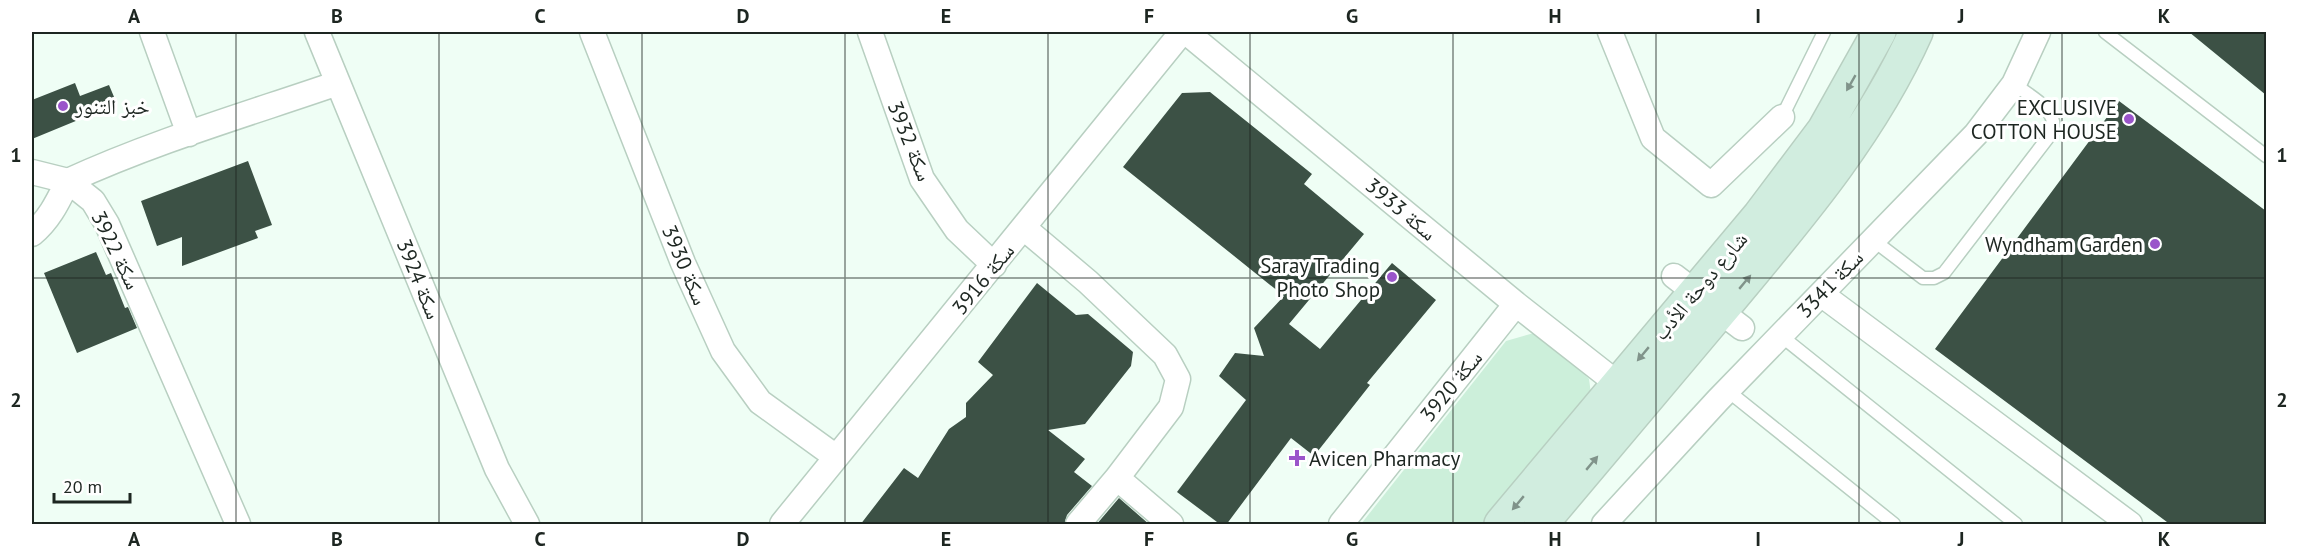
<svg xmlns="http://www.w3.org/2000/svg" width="2298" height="556" viewBox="0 0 2298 556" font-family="'PT Sans','Noto Naskh Arabic',sans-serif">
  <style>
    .green { fill: #ccefda }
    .building { fill: #3c5145 }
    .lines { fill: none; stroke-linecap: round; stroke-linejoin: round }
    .lane-casing { stroke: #b8cfc1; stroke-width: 15 }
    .street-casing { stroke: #b8cfc1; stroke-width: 27 }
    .secondary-casing { stroke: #b8cfc1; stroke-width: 36 }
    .lane { stroke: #fff; stroke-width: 12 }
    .street { stroke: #fff; stroke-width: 24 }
    .secondary { stroke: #d1eddf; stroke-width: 33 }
    .oneway { fill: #80938a }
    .grid { fill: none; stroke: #1d2621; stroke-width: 1.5; stroke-opacity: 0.55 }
    .poi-dot { fill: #9a55ca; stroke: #fff; stroke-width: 2 }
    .labels { text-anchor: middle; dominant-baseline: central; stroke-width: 6; stroke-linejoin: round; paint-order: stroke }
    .poi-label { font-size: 21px; fill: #1d2621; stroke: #fff; text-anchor: end }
    .street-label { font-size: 21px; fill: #1d2621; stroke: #fff }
    .neatline { fill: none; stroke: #1d2621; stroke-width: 2 }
    .grid-label { font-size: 20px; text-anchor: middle; font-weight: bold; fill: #1d2621 }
  </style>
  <rect width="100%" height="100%" fill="#effef5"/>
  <path class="green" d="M1534,333L1573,361L1589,379L1591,394L1482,524H1361L1506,341Z"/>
  <path class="building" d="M2189,32H2266V95Z
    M75,83L80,96L109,85L117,104L32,139V100Z
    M1210,92L1312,174L1304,184L1364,234L1289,324L1320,349L1392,263L1436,300L1367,383L1370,385L1314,456L1291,438L1226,525H1221L1177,492L1246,400L1219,376L1235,353L1264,356L1254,328L1284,296L1123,167L1182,93Z
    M2119,101L2266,211V525H2171L1935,349Z
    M248,161L272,225L255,231L258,238L182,266V237L157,246L141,201Z
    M96,252L106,275L111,273L125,308L128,307L137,328L77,353L44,273Z
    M1037,283L1076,315L1088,314L1133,352L1131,366L1085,424L1048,430L1085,459L1074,472L1092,486L1067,515L1064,525H860L904,468L918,478L949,429L966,417V403L993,375L978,362Z
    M1119,498L1150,525H1096Z"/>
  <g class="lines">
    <defs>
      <path id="lane" d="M2105,32L2266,156
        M1782,117L1824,32
        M1873,240L1923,278H1934L1944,273L2053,131C2058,109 2029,96 2014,84
        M1780,335L2016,524
        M1728,391L1894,524"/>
      <path id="street" d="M152,32L189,134
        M317,32L497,469L527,524
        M592,32L683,263L723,351L760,402L836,457
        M870,32L922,179L957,230L994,265
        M1186,32L1516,304L1618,384
        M1610,32L1653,138L1711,185L1782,117
        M32,172L68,181L93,201L107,224L238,524
        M68,181C155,141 248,114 338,83
        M1024,228L1088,282L1165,355L1178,379L1171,407L1117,478L1171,524
        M32,234C50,219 58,201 68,181
        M1674,276L1742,328
        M1821,294L2130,524
        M782,524L1182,32
        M1078,524L1117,478
        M1341,524L1516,304
        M1604,524L1718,400L1976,134L2014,84L2038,32"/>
      <path id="secondary" d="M1501,524L1760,215L1824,130L1879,32
        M1541,524C1603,450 1665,376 1728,302C1798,218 1871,133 1916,32"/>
    </defs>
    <use href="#lane" class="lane-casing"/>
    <use href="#street" class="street-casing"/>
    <use href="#secondary" class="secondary-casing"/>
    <use href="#lane" class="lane"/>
    <use href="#street" class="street"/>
    <use href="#secondary" class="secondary"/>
  </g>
  <defs><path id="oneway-solid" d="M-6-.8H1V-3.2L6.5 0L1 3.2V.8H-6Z" transform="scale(1.5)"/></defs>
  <g class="oneway">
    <use href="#oneway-solid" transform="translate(1851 83) rotate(120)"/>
    <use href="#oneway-solid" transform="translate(1745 282) rotate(-50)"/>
    <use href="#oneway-solid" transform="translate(1643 354) rotate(130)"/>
    <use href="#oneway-solid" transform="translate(1592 463) rotate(-50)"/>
    <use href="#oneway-solid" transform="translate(1518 503) rotate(130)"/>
  </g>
  <path class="grid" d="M236,32V524M439,32V524M642,32V524M845,32V524M1048,32V524M1250,32V524M1453,32V524M1656,32V524M1859,32V524M2062,32V524M32,278H2266"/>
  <g class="poi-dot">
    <circle cx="63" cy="106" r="6"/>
    <circle cx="2129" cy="119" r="6"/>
    <circle cx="2155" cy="244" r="6"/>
    <circle cx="1392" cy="277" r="6"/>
    <path d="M1294 449h6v6h6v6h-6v6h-6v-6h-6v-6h6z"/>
  </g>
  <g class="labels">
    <g class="poi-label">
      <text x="75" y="106" text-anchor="start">خبز التنور</text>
      <text x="2117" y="107">EXCLUSIVE<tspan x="2117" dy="24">COTTON HOUSE</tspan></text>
      <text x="2143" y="244">Wyndham Garden</text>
      <text x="1380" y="265">Saray Trading<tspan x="1380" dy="24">Photo Shop</tspan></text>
      <text x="1309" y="458" text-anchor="start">Avicen Pharmacy</text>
    </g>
    <g class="street-label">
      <text transform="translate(910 141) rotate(68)">سكة 3932</text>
      <text transform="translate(1401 209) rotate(40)">سكة 3933</text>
      <text transform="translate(116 250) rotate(64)">سكة 3922</text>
      <text transform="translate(685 265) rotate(67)">سكة 3930</text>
      <text transform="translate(419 279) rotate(68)">سكة 3924</text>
      <text transform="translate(983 279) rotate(-51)">سكة 3916</text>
      <text transform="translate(1830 284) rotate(-46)">سكة 3341</text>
      <text transform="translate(1700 286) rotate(-50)">شارع دوحة الأدب</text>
      <text transform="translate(1451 386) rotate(-51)">سكة 3920</text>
    </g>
  </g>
  <rect width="2298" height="556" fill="none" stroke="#ffffff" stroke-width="66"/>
  <path d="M54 493v9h76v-9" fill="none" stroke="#1d2621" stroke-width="3"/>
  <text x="63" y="493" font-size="18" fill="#1d2621" stroke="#ffffff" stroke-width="4.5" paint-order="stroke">20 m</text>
  <rect x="33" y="33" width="2232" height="490" class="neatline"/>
  <g class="grid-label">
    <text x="134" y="23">A</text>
    <text x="337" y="23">B</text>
    <text x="540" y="23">C</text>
    <text x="743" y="23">D</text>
    <text x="946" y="23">E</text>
    <text x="1149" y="23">F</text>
    <text x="1352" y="23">G</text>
    <text x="1555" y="23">H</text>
    <text x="1758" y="23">I</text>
    <text x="1961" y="23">J</text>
    <text x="2164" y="23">K</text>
    <text x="16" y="162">1</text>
    <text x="2282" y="162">1</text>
    <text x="16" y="407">2</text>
    <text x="2282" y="407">2</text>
    <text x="134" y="546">A</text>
    <text x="337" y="546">B</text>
    <text x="540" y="546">C</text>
    <text x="743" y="546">D</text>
    <text x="946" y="546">E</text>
    <text x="1149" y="546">F</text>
    <text x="1352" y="546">G</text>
    <text x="1555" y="546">H</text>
    <text x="1758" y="546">I</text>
    <text x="1961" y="546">J</text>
    <text x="2164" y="546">K</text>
  </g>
</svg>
